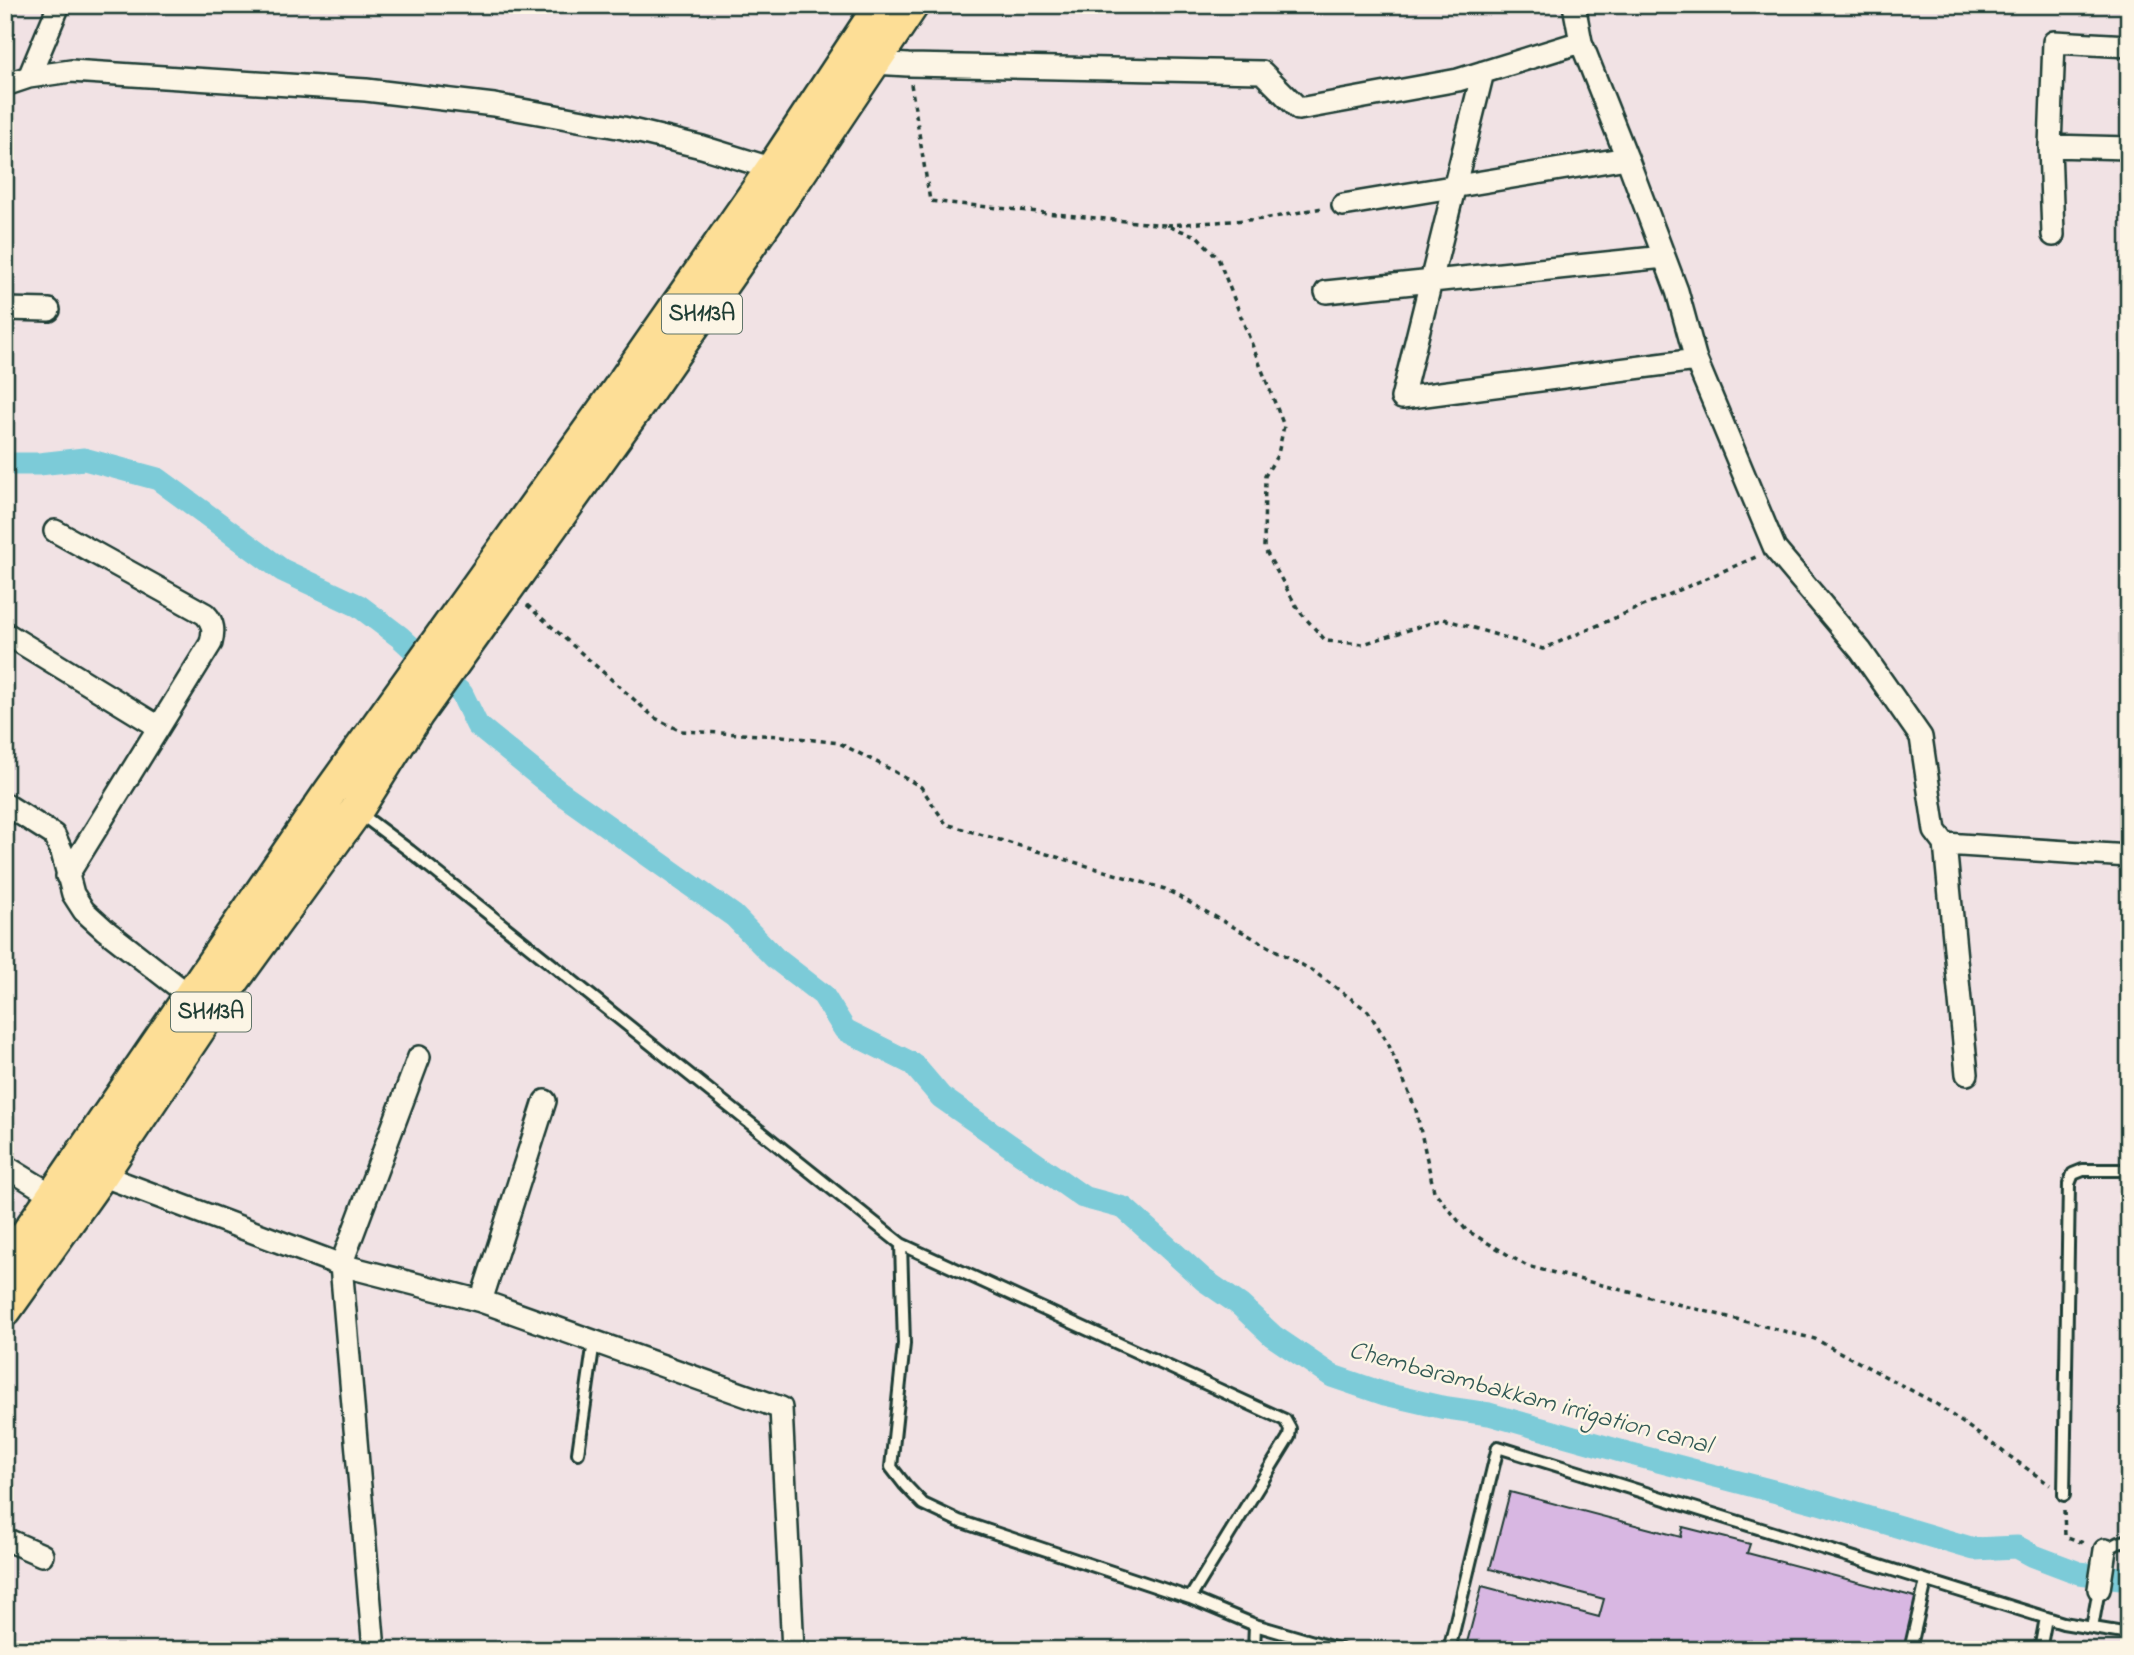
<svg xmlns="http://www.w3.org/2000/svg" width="2134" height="1655" viewBox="0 0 2134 1655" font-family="'Indie Flower',sans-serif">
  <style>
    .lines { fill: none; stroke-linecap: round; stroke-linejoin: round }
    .canal { stroke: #7ccbd8; stroke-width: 23 }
    .building { fill: #d8b7e2; stroke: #1f3d34; stroke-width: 2 }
    .service-casing { stroke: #1f3d34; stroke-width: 16 }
    .minor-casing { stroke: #1f3d34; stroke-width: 26 }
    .primary-casing { stroke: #1f3d34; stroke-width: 37 }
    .path { stroke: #1f3d34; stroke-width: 3.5; stroke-dasharray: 5 5; stroke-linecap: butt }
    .service { stroke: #fcf5e5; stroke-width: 10 }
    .minor { stroke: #fcf5e5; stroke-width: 21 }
    .primary { stroke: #fdde96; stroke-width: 32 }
    .labels { text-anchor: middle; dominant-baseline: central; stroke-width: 5; stroke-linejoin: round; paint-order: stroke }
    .shield { fill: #fcf5e5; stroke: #617469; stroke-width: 2 }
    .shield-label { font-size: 23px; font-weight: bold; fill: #1f3d34 }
    .water-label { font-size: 26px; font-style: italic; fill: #325955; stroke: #fcf5e5 }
  </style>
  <rect width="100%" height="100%" fill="#f1e2e4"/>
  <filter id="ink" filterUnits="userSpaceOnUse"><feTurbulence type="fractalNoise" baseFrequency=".0143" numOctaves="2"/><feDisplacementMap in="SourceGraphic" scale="14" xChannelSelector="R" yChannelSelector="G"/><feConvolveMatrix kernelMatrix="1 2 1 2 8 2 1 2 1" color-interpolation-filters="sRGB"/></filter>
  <g filter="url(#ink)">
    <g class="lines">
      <path class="canal" d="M5,464H39L84,459L158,479L282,570L359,606L400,637L462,694L477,725L558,791L734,916L775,958L823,995L845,1030L913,1064L941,1097L1083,1197L1124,1208L1204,1280L1240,1305L1273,1336L1332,1376L1385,1394L1441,1407L1489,1414L1631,1454L1819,1503L1974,1549L2017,1547L2034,1556L2079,1573L2129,1579"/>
    </g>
    <path class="building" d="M1510,1492L1681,1537L1683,1527L1750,1544L1747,1553L1919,1598L1905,1650H1802L1786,1646L1785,1650H1465L1482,1586L1599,1617L1604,1599L1490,1569Z"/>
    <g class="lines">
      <defs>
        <path id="service" d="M358,812L410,851L901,1244L904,1344L891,1467L905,1485L923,1504L959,1521L1190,1598L1255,1625L1254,1650
          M901,1244L1285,1420L1290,1429L1289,1437L1190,1598
          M578,1453L594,1341
          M2064,1495L2069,1184L2073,1174L2083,1170H2129
          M2105,1550L2118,1543L2129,1540
          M1255,1625L1341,1650
          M2092,1628L2099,1589
          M1449,1650L1498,1447L2063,1623L2129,1634
          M1910,1650L1926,1581
          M2040,1650L2046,1618"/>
        <path id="minor" d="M866,59L873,63L908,65L1262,72L1299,109L1458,80L1581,42
          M1483,72L1402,398L1696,360L1677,291L1627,158
          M29,77L59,5
          M5,85L29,77L71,71L366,90L494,105L623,128L702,147L783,172
          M2050,146L2129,148
          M1343,205L1627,158L1581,42L1574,5
          M2053,235L2050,146L2054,42L2129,46
          M1326,292L1664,257
          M5,309L49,310
          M1696,360L1775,549L1861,651L1921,737L1935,831L1945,844L1967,1074
          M55,531L205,614C214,623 214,631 211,643L67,876
          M5,633L159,727
          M5,804L54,835L62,852L73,894L84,911L105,930L200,1004
          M1945,844L2129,856
          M419,1057L341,1265L481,1301L781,1408L793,1650
          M5,1166L54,1196
          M89,1169L101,1175L341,1265L374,1650
          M481,1301L545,1101
          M5,1539L42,1555
          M2099,1589L2105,1550"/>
        <path id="primary" d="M5,1266L330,792L616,393L773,168L881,5
          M5,1310L101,1175L211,1011L356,811L417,714L636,408L796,178L912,5"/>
      </defs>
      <use href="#service" class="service-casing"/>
      <use href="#minor" class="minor-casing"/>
      <use href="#primary" class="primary-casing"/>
      <path class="path" d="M911,84L930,201L1164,225L1197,236L1218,258L1284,426L1278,454L1265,476L1264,548L1299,611L1326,641L1363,644L1444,619L1543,649L1758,556
        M1167,225L1264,219L1322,208
        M527,605L655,718L681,731L782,736L839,743L890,769L921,787L946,824L1165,889L1313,971L1368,1011L1388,1043L1416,1110L1434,1191L1466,1230L1527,1266L1815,1339L1935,1403L2050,1485
        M2064,1510L2065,1536L2086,1544"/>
      <use href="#service" class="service"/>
      <use href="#minor" class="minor"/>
      <use href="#primary" class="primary"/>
    </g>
  </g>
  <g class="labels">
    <g class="shield">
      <rect x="662" y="294.5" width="80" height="39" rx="5"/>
      <rect x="171" y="992.5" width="80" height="39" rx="5"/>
    </g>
    <g class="shield-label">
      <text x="702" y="314">SH113A</text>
      <text x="211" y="1012">SH113A</text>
    </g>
    <g class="water-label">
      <text transform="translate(1530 1399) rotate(15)">Chembarambakkam irrigation canal</text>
    </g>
  </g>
  <rect width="2134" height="1655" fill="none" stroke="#fcf5e5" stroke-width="28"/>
  <rect x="14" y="14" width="2106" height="1627" fill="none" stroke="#1f3d34" stroke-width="2.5" filter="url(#ink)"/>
</svg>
